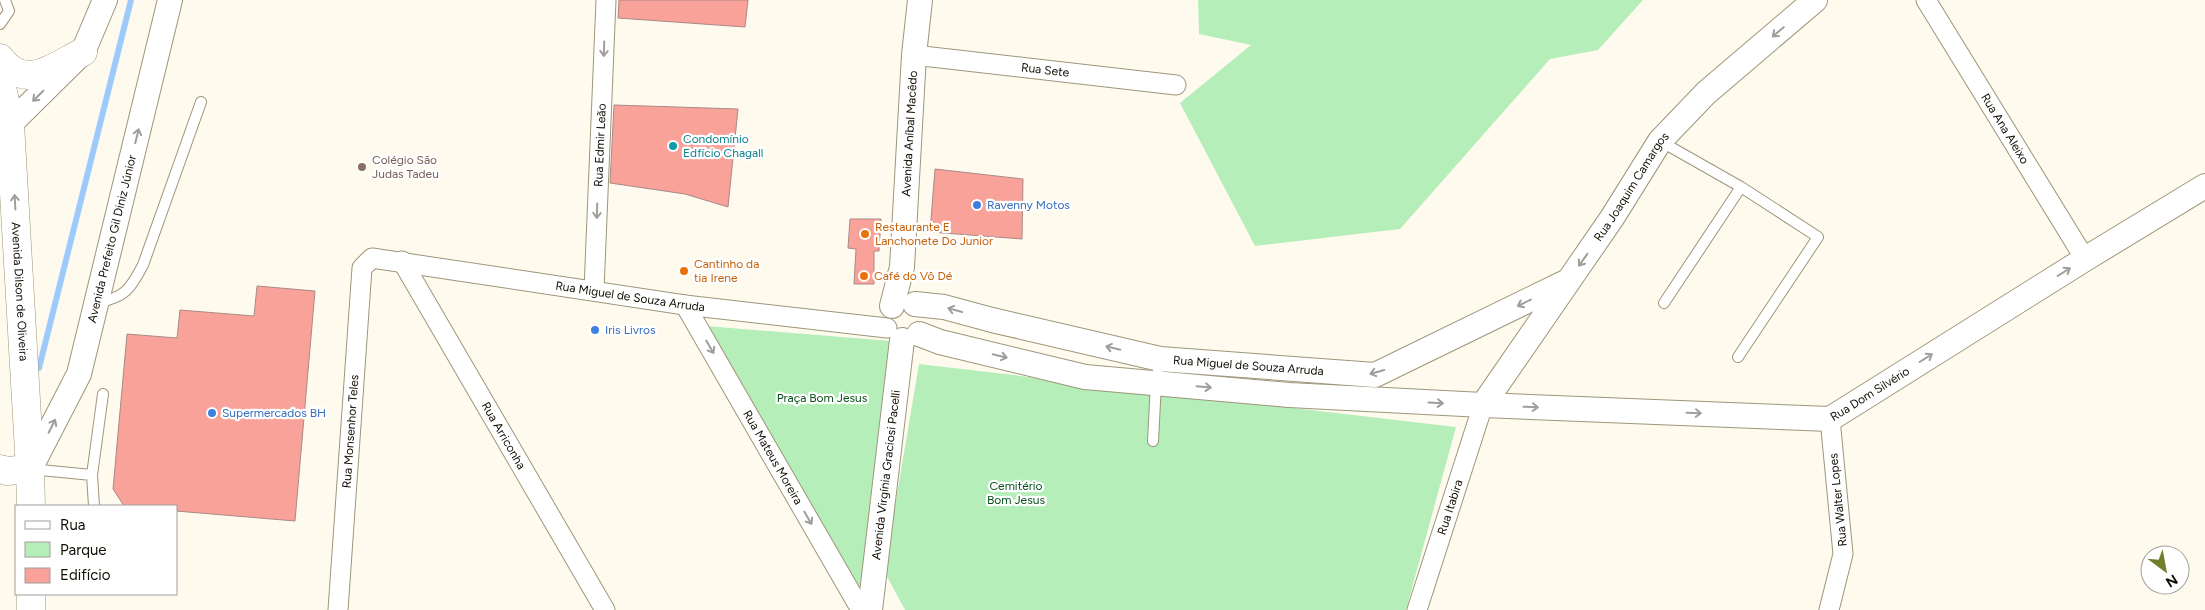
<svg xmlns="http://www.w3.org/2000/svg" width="2205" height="610" viewBox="0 0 2205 610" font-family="Figtree,sans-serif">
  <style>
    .green { fill: #b6eeba }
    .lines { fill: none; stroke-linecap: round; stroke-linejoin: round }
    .stream { stroke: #9ecafb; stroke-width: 6 }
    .building { fill: #f9a29a; stroke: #aa8985 }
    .service-casing { stroke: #9d967a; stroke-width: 12 }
    .minor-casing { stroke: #9d967a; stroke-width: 21 }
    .tertiary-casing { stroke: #9d967a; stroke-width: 26 }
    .secondary-casing { stroke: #9d967a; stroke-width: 29 }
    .service { stroke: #fff; stroke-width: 10 }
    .minor { stroke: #fff; stroke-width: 19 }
    .tertiary { stroke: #fff; stroke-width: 24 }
    .secondary { stroke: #fff; stroke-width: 28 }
    .oneway { stroke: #9f9e9b }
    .culture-dot { fill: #0f9aa8; stroke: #fff; stroke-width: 2 }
    .education-dot { fill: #8d6e63; stroke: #fff; stroke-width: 2 }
    .shop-dot { fill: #3f7fe0; stroke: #fff; stroke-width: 2 }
    .food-dot { fill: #e8710a; stroke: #fff; stroke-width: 2 }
    .labels { text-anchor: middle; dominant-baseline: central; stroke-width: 4.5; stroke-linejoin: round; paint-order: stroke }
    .street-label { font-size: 12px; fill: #100d04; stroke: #fff }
    .culture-label { font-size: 12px; fill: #0d838f; stroke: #fff; text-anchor: start }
    .education-label { font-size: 12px; fill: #785e54; stroke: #fff; text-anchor: start }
    .shop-label { font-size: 12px; fill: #366cbe; stroke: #fff; text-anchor: start }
    .food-label { font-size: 12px; fill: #c56008; stroke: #fff; text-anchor: start }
    .park-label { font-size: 12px; fill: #07501b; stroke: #fff }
  </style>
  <rect width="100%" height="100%" fill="#fefbee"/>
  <path class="green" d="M1198,0H1643L1598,50L1550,59L1400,229L1255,246L1180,103L1251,45L1199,34Z
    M707,326L891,341L865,600Z
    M919,364L1456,427L1406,610H905L884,571Z"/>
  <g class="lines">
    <path class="stream" d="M39,368L131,0"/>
  </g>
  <path class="building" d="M619,0H748L745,27L618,18Z
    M614,105L738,109L728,207L685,194L610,183Z
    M935,169L1023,179L1022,239L930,232Z
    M850,219H881L879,251H874V284H854L856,249L848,248Z
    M257,286L315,291L295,521L176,511V506H124L113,489L127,334L177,338L180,310L254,316Z"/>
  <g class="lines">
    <defs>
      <path id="service" d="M0,24L9,11L5,0
        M1660,141L1741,187L1818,237L1738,357
        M97,303C125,297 130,290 143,265L201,102
        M1664,303L1741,187
        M1153,441L1156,383L1160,359
        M30,469L92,475L94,506
        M92,475L103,394"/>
      <g id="minor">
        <path id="s1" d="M1926,0L2085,259"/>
        <path id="s2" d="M914,55L1176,85"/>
        <path id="s3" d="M402,261L605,610"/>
        <path id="s4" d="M594,290L606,0"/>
        <path id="s5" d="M685,305L861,610"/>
        <path id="s6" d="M338,610L362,268L372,258L685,305L887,328"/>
        <path id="s7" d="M1417,610L1483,405"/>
        <path d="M1829,610L1843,554L1830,419"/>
      </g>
      <g id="tertiary">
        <path d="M0,131L10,124L83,52L105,0"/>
        <path id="s8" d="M915,304L944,307L992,320L1160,359L1375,375L1568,281"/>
        <path id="s9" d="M892,306L902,267L914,55L920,0"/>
        <path id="s10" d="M919,334L940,342L1085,377L1289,395L1483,405L1830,419L2085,259L2205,186"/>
        <path id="s11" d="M1483,405L1612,218L1660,141L1706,93L1815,0"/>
        <path id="s12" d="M30,469L79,374L170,0"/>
        <path id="s13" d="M870,610L902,340"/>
      </g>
      <g id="secondary">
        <path d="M0,58C25,92 53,67 83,52"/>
        <path id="s14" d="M0,78L10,124L30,469L31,506"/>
        <path d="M0,469L7,471L30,469"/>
        <path d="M31,594V610"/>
      </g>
    </defs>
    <use href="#service" class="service-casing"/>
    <use href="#minor" class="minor-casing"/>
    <use href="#tertiary" class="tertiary-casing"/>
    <use href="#secondary" class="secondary-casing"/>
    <use href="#service" class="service"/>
    <use href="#minor" class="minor"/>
    <use href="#tertiary" class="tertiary"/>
    <use href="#secondary" class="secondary"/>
  </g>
  <defs><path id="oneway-shaft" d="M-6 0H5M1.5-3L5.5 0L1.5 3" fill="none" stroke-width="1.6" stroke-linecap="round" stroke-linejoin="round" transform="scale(1.25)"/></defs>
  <g class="oneway">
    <use href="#oneway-shaft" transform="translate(1778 32) rotate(140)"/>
    <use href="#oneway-shaft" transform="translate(604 49) rotate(92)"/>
    <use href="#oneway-shaft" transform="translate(38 96) rotate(135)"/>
    <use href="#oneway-shaft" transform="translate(137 136) rotate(-76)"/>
    <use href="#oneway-shaft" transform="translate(15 202) rotate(-93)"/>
    <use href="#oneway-shaft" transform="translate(597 211) rotate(92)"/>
    <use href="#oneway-shaft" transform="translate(1583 260) rotate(125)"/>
    <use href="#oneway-shaft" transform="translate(2064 272) rotate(-32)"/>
    <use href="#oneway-shaft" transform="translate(1524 303) rotate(154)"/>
    <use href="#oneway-shaft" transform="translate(955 310) rotate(-165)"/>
    <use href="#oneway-shaft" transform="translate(710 347) rotate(60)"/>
    <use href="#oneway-shaft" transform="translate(1113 348) rotate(-167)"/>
    <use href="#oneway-shaft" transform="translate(1000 356) rotate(13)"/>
    <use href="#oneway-shaft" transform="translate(1926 358) rotate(-32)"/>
    <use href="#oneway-shaft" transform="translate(1377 372) rotate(164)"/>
    <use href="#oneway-shaft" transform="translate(1204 387) rotate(5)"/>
    <use href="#oneway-shaft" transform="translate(1436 403) rotate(3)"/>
    <use href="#oneway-shaft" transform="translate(1531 407) rotate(2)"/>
    <use href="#oneway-shaft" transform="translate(1694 413) rotate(2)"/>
    <use href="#oneway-shaft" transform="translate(52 426) rotate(-63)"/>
    <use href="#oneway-shaft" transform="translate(808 518) rotate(60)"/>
  </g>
  <circle class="culture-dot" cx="673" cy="146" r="5"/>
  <circle class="education-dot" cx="362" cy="167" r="5"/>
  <g class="shop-dot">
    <circle cx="977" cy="205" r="5"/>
    <circle cx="595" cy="330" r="5"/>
    <circle cx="212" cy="413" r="5"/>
  </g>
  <g class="food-dot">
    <circle cx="865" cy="234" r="5"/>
    <circle cx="684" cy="271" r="5"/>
    <circle cx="864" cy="276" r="5"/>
  </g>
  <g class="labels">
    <g class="street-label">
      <text stroke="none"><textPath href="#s2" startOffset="132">Rua Sete</textPath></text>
      <text stroke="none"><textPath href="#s1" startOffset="151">Rua Ana Aleixo</textPath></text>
      <text stroke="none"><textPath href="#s9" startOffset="174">Avenida Aníbal Macêdo</textPath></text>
      <text stroke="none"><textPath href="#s4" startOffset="145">Rua Edmir Leão</textPath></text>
      <text stroke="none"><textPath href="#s11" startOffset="264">Rua Joaquim Camargos</textPath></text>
      <text stroke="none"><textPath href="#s12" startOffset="246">Avenida Prefeito Gil Diniz Júnior</textPath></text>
      <text stroke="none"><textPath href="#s14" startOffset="215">Avenida Dilson de Oliveira</textPath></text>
      <text stroke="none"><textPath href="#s6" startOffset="618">Rua Miguel de Souza Arruda</textPath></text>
      <text stroke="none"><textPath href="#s8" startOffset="340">Rua Miguel de Souza Arruda</textPath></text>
      <text stroke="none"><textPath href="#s10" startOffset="965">Rua Dom Silvério</textPath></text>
      <text stroke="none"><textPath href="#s6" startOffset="179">Rua Monsenhor Teles</textPath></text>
      <text stroke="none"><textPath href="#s3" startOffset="202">Rua Arriconha</textPath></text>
      <text stroke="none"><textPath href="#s5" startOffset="176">Rua Mateus Moreira</textPath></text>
      <text stroke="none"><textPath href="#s13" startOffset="136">Avenida Virgínia Graciosi Pacelli</textPath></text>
      <text transform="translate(1838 500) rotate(-96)">Rua Walter Lopes</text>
      <text stroke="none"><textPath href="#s7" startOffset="108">Rua Itabira</textPath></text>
    </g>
    <g class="culture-label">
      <text x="683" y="139">Condomínio<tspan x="683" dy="14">Edfício Chagall</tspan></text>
    </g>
    <g class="education-label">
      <text x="372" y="160">Colégio São<tspan x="372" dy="14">Judas Tadeu</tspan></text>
    </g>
    <g class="shop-label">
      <text x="987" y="205">Ravenny Motos</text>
      <text x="605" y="330">Iris Livros</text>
      <text x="222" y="413">Supermercados BH</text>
    </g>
    <g class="food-label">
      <text x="875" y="227">Restaurante E<tspan x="875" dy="14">Lanchonete Do Junior</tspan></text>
      <text x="694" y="264">Cantinho da<tspan x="694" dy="14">tia Irene</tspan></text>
      <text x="874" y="276">Café do Vô Dé</text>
    </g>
    <g class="park-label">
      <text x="822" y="398">Praça Bom Jesus</text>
      <text x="1016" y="486">Cemitério<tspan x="1016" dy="14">Bom Jesus</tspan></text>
    </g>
  </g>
  <rect x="15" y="505" width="162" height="90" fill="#ffffff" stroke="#9f9e9b"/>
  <rect x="25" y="521" width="25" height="8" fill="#ffffff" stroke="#9f9e9b"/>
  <text x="60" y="530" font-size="15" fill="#100d04">Rua</text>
  <rect x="25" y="542" width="25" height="15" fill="#b6eeba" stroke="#9f9e9b"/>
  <text x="60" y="555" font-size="15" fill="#100d04">Parque</text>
  <rect x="25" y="568" width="25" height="15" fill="#f9a29a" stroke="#9f9e9b"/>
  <text x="60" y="580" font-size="15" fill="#100d04">Edifício</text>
  <g transform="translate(2165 570) rotate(148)"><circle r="24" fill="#ffffff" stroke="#9f9e9b"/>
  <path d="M0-4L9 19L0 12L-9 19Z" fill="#717e2b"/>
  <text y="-8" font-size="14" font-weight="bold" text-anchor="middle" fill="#100d04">N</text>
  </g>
</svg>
